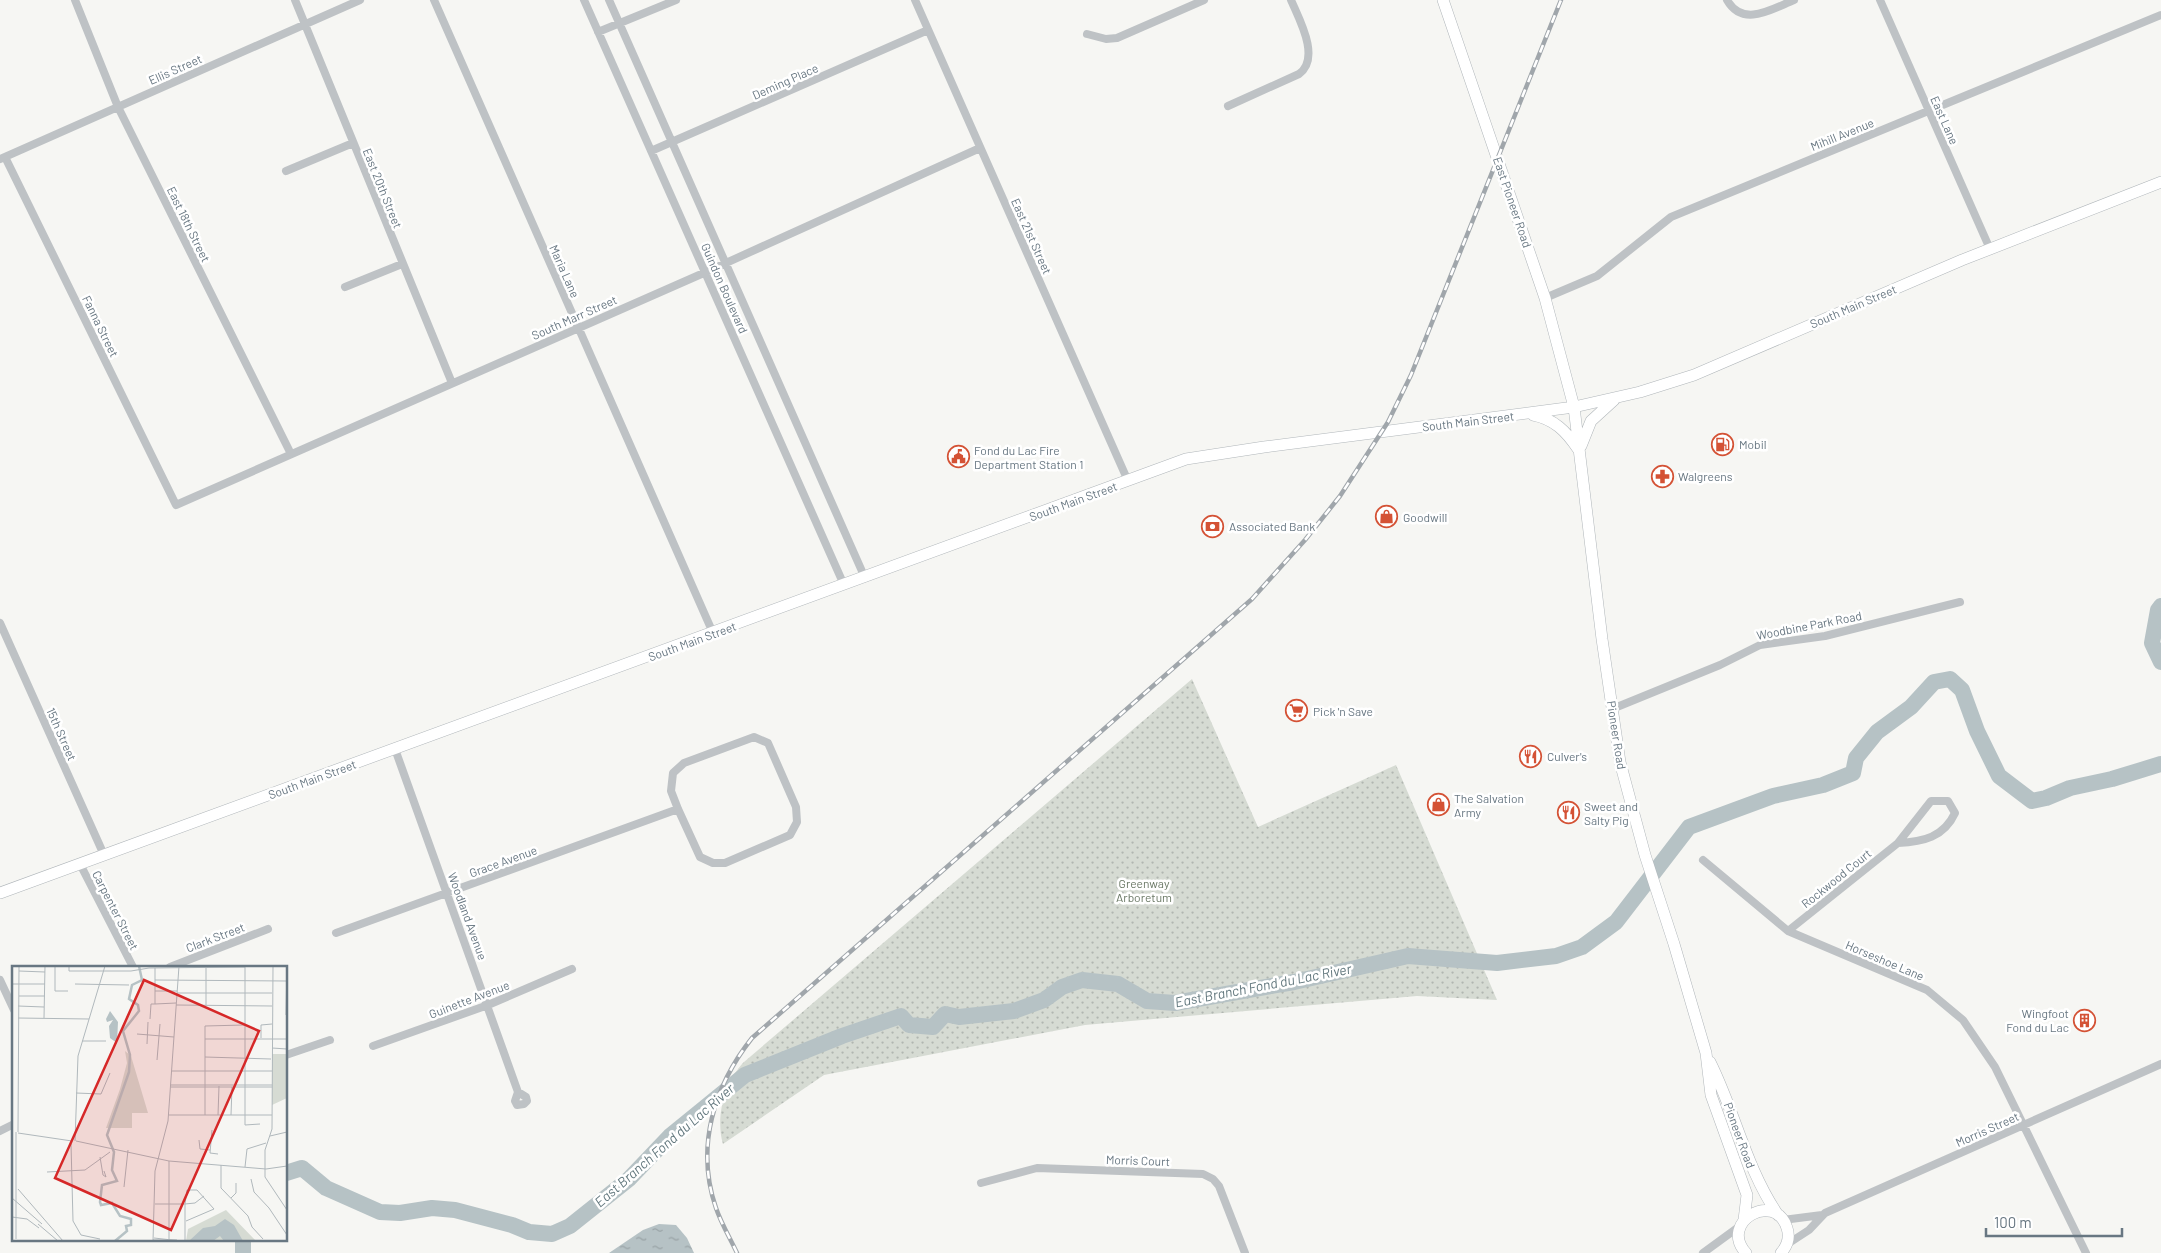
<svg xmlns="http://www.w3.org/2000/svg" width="2161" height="1253" font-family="Barlow,sans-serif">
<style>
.park{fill:url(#park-dots)}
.water{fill:url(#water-ripples)}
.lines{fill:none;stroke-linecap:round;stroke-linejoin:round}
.river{stroke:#b6c2c5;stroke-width:16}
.secondary-casing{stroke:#b0b6ba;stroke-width:12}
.street{stroke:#bec2c5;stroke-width:8}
.secondary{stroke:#fff;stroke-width:11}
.rail-casing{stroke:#a0a6ab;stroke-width:4.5}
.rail{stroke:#fff;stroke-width:2.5;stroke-dasharray:8;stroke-linecap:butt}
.labels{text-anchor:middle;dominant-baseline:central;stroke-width:5;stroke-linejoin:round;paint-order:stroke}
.street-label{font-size:12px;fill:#687782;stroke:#fff}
.poi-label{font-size:12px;fill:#687782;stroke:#fff;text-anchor:start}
.park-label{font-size:12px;fill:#6b7966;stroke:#fff}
.water-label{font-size:14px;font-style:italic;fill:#63787e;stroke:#fff}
.inset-river{fill:none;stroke:#b6c2c5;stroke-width:2.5}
.inset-road{fill:none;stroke:#b0b8bc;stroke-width:1}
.view{fill:#d62828;fill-opacity:0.15;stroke:#d62828;stroke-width:2.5}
.inset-edge{fill:none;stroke:#687782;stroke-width:2.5}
</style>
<defs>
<pattern id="park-dots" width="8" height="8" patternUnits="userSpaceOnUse" patternTransform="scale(1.25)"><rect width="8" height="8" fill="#d6dbd3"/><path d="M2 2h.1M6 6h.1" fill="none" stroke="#b1b6b1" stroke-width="1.8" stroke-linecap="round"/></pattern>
<pattern id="water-ripples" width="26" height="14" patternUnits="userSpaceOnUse" patternTransform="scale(1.25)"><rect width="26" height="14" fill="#b6c2c5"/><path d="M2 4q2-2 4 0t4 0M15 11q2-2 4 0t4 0" fill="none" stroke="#98a2a5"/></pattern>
</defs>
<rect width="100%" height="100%" fill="#f6f6f3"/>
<path class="park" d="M1192,679L1258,827L1396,765L1497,1000L1417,996L1085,1025L824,1075L723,1144C715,1117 725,1081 744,1062Z"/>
<path class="water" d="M659,1224L676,1225L687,1238L694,1253H609L643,1230Z"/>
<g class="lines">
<path class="river" d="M2161,606L2158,610L2152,643L2161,662
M286,1173L302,1168L326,1188L380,1212L400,1213L432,1208L455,1210L512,1225L529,1232L552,1234L570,1226L629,1179L670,1136L745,1075L842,1036L901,1016L909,1025L933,1027L945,1014L959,1017L1014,1011L1044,1000L1062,987L1082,980L1118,984L1147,1001L1175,1003L1294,982L1408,956L1497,963L1556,956L1582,947L1616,922L1689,827L1773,796L1823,785L1853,773L1856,758L1877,732L1911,707L1934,682L1950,679L1962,690L1977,731L1999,776L2032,801L2046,798L2070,788L2112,779L2161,764
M243,1239V1253"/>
<defs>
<path id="secondary" d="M1443,0L1545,298L1574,407L1602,639L1620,762L1645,855L1674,944L1706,1053L1711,1095L1747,1195L1744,1220
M1533,415C1554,419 1566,431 1578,449
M1581,446L1591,421L1614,400
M0,893L1186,459L1264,447L1574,407L1640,392L1694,375L1962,260L2161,182
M1710,1062C1735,1112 1746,1168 1778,1215
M1746,1253C1718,1222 1775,1190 1787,1228C1790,1237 1787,1246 1781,1253"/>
</defs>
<use href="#secondary" class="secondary-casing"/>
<path class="street" d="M75,0L118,107L291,454
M295,0L452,383
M434,0L713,633
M584,0L844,585
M609,0L865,578
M915,0L1128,481
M1727,0C1743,28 1772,9 1794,0
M1880,0L1990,249
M598,32L676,0
M1087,34L1106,39L1117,38L1204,0
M1228,106L1299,74C1321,58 1299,19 1291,0
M651,151L928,30
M5,157L176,505L706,272L980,148
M0,159L360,0
M286,171L353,143
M345,287L402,264
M1545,298L1597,276L1671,217L2161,15
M0,623L104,855
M1612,709L1720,665L1760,645L1825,636L1960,602
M754,737L768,743L796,807L797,822L790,835L725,863H713L700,857L678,809L671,791L673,773L684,763Z
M395,749L518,1092L515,1101L517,1105L524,1104L527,1101L526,1097L518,1092
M1703,860L1788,931L1927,990L1963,1020L1995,1067L2086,1253
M80,864L133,967
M1788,931L1898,843C1923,842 1944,837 1955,813L1948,801H1931L1898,843
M336,933L678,809
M170,967L268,929
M0,980L14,1010
M373,1046L488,1005L572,969
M286,1055L330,1040
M0,1131L14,1124
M981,1183L1037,1168L1203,1174L1213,1179L1219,1186L1245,1253
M1783,1220L1822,1215
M1786,1245L1809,1230L1825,1213L2161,1064
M1703,1253L1740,1226"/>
<use href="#secondary" class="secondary"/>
<defs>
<path id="rail" d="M737,1253C730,1238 721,1223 716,1208C695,1147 714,1086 752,1038L1252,599L1305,540L1340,496L1388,422L1411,375L1561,0"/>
</defs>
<use href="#rail" class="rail-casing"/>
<use href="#rail" class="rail"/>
</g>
<defs>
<symbol id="fuel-ring" viewBox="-11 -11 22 22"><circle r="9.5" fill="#fff" stroke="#d45235" stroke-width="1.5"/><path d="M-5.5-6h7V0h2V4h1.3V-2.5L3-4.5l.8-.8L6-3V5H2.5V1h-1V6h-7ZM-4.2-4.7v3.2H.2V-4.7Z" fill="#d45235"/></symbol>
<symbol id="civic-ring" viewBox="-11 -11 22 22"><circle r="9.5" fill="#fff" stroke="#d45235" stroke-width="1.5"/><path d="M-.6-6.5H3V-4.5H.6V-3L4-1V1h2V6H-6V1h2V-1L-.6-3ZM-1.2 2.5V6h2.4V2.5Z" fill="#d45235"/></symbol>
<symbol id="pharmacy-ring" viewBox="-11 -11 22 22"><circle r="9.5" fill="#fff" stroke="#d45235" stroke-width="1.5"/><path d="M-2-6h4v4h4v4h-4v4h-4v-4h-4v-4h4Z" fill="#d45235"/></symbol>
<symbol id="shop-ring" viewBox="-11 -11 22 22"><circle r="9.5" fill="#fff" stroke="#d45235" stroke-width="1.5"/><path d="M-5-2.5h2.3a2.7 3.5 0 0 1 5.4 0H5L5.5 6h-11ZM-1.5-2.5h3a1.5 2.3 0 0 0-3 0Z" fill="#d45235"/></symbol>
<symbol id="bank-ring" viewBox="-11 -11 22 22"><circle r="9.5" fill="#fff" stroke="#d45235" stroke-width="1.5"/><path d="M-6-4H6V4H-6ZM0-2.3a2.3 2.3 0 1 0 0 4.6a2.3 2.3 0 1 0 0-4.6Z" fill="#d45235"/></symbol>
<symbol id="supermarket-ring" viewBox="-11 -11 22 22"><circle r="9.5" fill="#fff" stroke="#d45235" stroke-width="1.5"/><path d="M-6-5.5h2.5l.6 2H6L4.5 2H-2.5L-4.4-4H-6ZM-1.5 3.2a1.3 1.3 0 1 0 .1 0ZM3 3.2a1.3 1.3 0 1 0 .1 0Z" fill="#d45235"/></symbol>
<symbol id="restaurant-ring" viewBox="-11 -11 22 22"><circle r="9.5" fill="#fff" stroke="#d45235" stroke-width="1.5"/><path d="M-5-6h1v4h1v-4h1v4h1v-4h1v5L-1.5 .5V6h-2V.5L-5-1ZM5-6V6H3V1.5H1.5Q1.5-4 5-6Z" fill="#d45235"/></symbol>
<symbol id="building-ring" viewBox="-11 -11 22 22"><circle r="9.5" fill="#fff" stroke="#d45235" stroke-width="1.5"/><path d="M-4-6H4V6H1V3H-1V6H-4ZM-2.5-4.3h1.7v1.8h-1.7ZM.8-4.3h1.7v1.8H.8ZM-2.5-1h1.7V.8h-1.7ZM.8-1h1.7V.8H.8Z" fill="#d45235"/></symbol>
</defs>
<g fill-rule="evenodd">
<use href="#fuel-ring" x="1710" y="432" width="25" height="25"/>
<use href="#civic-ring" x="946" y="444" width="25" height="25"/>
<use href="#pharmacy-ring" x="1650" y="464" width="25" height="25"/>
<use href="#shop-ring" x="1374" y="504" width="25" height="25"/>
<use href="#bank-ring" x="1200" y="514" width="25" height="25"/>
<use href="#supermarket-ring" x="1284" y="698" width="25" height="25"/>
<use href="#restaurant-ring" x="1518" y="744" width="25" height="25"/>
<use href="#shop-ring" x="1426" y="792" width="25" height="25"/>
<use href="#restaurant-ring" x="1556" y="800" width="25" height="25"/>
<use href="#building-ring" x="2072" y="1008" width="25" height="25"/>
</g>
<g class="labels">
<g class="street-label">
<text transform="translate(175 69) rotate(-24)">Ellis Street</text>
<text transform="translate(785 81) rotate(-24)">Deming Place</text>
<text transform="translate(1945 120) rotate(66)">East Lane</text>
<text transform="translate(1842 134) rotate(-22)">Mihill Avenue</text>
<text transform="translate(383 188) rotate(68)">East 20th Street</text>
<text transform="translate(1513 202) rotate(71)">East Pioneer Road</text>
<text transform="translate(189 224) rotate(64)">East 18th Street</text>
<text transform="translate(1032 236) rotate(66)">East 21st Street</text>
<text transform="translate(565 271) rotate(66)">Maria Lane</text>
<text transform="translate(725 288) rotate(66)">Guindon Boulevard</text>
<text transform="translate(1853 306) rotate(-23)">South Main Street</text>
<text transform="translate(574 317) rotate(-24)">South Marr Street</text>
<text transform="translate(101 326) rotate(64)">Fanna Street</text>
<text transform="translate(1468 421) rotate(-7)">South Main Street</text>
<text transform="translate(1073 501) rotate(-20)">South Main Street</text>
<text transform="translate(1809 625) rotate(-11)">Woodbine Park Road</text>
<text transform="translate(692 641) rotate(-20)">South Main Street</text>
<text transform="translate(62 734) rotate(66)">15th Street</text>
<text transform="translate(1617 735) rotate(81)">Pioneer Road</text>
<text transform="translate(312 779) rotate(-20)">South Main Street</text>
<text transform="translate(503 861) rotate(-20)">Grace Avenue</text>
<text transform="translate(1836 878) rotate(-39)">Rockwood Court</text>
<text transform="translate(116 910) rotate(63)">Carpenter Street</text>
<text transform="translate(468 916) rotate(70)">Woodland Avenue</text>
<text transform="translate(215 937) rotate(-21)">Clark Street</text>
<text transform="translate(1885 960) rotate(23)">Horseshoe Lane</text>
<text transform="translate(469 999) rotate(-21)">Guinette Avenue</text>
<text transform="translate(1987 1129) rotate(-24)">Morris Street</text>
<text transform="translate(1740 1135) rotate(70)">Pioneer Road</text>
<text transform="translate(1138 1160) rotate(2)">Morris Court</text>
</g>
<g class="poi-label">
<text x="1739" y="444">Mobil</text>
<text x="974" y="450">Fond du Lac Fire<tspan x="974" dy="14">Department Station 1</tspan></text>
<text x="1678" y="476">Walgreens</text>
<text x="1403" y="517">Goodwill</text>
<text x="1229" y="526">Associated Bank</text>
<text x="1313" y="711">Pick 'n Save</text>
<text x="1547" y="756">Culver's</text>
<text x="1454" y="798">The Salvation<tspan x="1454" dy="14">Army</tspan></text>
<text x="1584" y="806">Sweet and<tspan x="1584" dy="14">Salty Pig</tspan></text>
<text x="2069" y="1013" text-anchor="end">Wingfoot<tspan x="2069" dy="14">Fond du Lac</tspan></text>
</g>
<g class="park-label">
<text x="1144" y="883">Greenway<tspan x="1144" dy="14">Arboretum</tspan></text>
</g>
<g class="water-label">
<text transform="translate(1263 985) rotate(-11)">East Branch Fond du Lac River</text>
<text transform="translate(664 1145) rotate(-41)">East Branch Fond du Lac River</text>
</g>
</g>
<g transform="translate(12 966)">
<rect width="275" height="275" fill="#f6f6f3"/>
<path d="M113,85L119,90L136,147H120V162H94L108,123L115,97ZM260,88H275V132L260,139ZM214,244L244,275H174L176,263Z" fill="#d6dbd3"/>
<path d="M98,45L106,56L105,77L98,72L97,60L101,54L95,56L94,53ZM213,253L222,259L231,275H212L208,270L201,275H177L191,262L203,260Z" fill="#b6c2c5"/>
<path class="inset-river" d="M103,275L115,265L114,260L119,259V253L108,250L100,237L89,239L88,236L90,219L105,215L100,204L102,186L95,169L117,106L118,89L111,65L127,45L126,39L117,33L120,19L130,14L127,0"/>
<path class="inset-road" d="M43,0V25H56M57,0V5H119L137,2L233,1M233,0V159L248,158M261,0L260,163L253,184V211L275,244M7,5L33,6M143,14L275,15M0,18H33M63,18L117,19M143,25H165M165,27H260M7,30H33M143,38V2M143,38L164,37M164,39L260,40M194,39V2M6,40L32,41M274,49L275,0M6,52L77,53M32,52L33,0M138,53L139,38H143M125,68L162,71M249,72V59L260,58M193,73H275M70,75H94M135,78L136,56M260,82L275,83M193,91L259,93M145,94L148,58M160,105H260M159,119H260M159,121H260M64,127L89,128L98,107M157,149H260M193,149V60L232,59M206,149L207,120M219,149L220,121M200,164L198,187L206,188M4,166V273M6,166L7,0M6,167L60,175M258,170L275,166M187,174L188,183L198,184M63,175L66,90L93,0M64,175L157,195L254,203L275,200M59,178L61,255L69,269L88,273M88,191L91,209L94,211L92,205M157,195V274M209,199V222L236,250L240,261L251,273M233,201L235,183L254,177M35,206L73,204L98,186M239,213L242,226L257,242L275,269M112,221L116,184M6,223L51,275M0,232L30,258M219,232L224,227V217M143,238H173L175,224H185L202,243L174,255M0,251L15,253L27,262M26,258L46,275M142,272L169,275M141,274H165M6,275H34M141,275L143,205L156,155L167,0M173,275V238L183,237L192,230"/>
<path class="view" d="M132,14L247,65L159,264L43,212Z"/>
<rect width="275" height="275" class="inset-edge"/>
</g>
<path d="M1986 1228v8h136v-8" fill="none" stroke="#687782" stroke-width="2.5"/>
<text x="1994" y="1228" font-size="15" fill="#687782" stroke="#ffffff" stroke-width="4" paint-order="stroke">100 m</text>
</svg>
